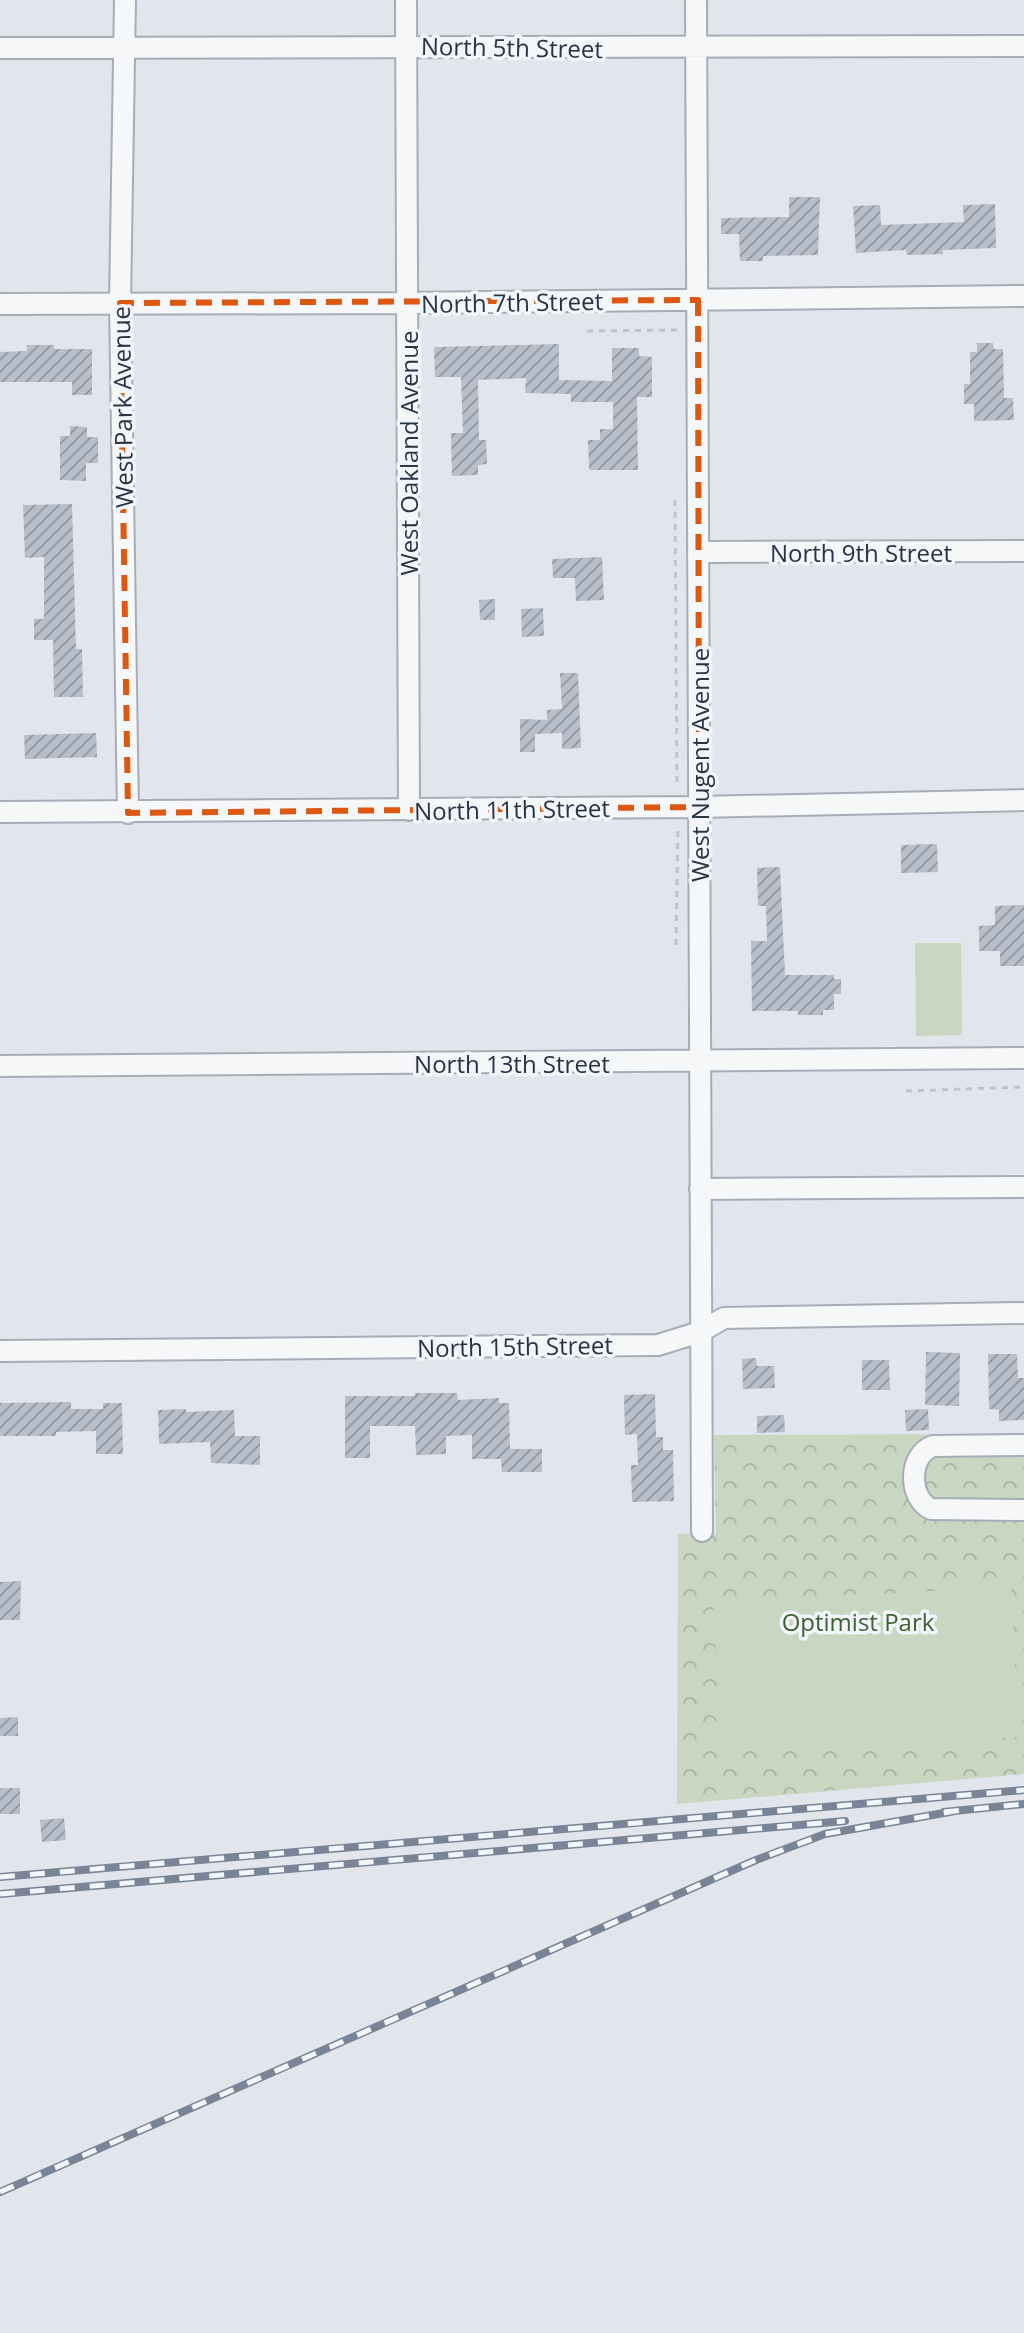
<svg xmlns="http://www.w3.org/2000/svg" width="1024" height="2333" font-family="'Open Sans',sans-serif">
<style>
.forest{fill:url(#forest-crowns)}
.pitch{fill:#c8d6c2}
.building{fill:url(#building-hatch)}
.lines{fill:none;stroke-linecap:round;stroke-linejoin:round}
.minor-casing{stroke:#a6adb7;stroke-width:24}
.path{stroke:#c0c4ca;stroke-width:3;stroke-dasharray:6 6;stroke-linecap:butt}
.minor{stroke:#f5f7f9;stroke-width:20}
.rail-casing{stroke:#798597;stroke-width:8}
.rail{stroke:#f2f5f9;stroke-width:5;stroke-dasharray:15;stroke-linecap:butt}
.marked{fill:none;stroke:#de570f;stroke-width:6;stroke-dasharray:16 10;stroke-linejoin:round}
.labels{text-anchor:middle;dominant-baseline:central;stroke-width:7;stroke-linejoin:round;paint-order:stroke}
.street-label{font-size:24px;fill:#283346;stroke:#f2f5f9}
.park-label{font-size:24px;fill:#3d6333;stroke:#f2f5f9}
</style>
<defs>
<pattern id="forest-crowns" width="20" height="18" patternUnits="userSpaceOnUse" patternTransform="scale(2)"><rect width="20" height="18" fill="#c8d6c2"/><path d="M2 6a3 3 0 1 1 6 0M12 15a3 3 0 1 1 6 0" fill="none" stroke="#acb8a8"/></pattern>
<pattern id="building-hatch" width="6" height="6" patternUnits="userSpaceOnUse" patternTransform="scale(2)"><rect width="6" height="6" fill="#b8bfca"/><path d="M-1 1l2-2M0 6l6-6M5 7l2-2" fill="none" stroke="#969ca6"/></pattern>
</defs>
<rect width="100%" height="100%" fill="#e2e6ec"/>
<path class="forest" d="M1024,1434V1774L677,1804L678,1534H716L714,1435Z"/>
<path class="pitch" d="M915,943H961L962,1035L916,1036Z
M1011,1587L1019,1737L721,1752L713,1602Z"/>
<path class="building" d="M789,197H820L818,255L763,256V261H740L739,234H721V218L789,217Z
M995,204L996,248L943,250V254L907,255L906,250L856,253L853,206L880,205L881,225L964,222L963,205Z
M977,343H993L994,349H1003L1004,398H1013L1014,420L974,421V404H964V384H970V352H977Z
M559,344V380L612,381V348H639V356L652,357V397H637L638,470H589L588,440H600V429H613V402H571V394L525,393L526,378L478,380L479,440H486L487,464L478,465V475L452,476L451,433H463L461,377H435L434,347Z
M27,345H54V349H92V395H72V382H0V352L27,351Z
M70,426L87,427V437H98V463H86V481L60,480V436H70Z
M72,504L76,649H82L83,697H54L53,640H34V619H44V557L25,558L23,505Z
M602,557L604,600L576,601L575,578H553L552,559Z
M495,599V620H480L479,600Z
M543,608L544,636L522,637L521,609Z
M560,673H578L581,748L562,749V733L535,734V752H520V719L547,720V710L562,709Z
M96,733L97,757L25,759L24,735Z
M937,844L938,872L901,873V845Z
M780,867L785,975H834V979H841V994H834V1010H823V1015H798V1011H752L751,941H767L766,906H758L757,868Z
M1024,905V966H1000V951H979V926L995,925V906Z
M926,1352L960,1353L959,1406L925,1405Z
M988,1354H1017L1018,1378H1024V1420L999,1421V1410L989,1409Z
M756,1358L757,1366H774L775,1388L743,1389L742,1359Z
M862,1360H889L890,1390H862Z
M415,1393H457L458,1400L499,1398V1403H509L510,1449H542V1472H502L501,1459H472V1435L446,1436V1454L416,1455L415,1426H370V1458H345V1396H415Z
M655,1394L656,1437H663V1450H673L674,1501L632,1502L631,1465H638L637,1434L625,1435L624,1395Z
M71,1402V1409H103V1403H122L123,1454H96V1431L56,1432V1436H0V1403Z
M186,1409V1412L234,1410L235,1436H260V1465L211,1463L210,1442L159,1444L158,1410Z
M928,1409L929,1430L906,1431L905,1410Z
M784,1415L785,1432L757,1433V1416Z
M21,1581L20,1620H0V1582Z
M18,1717V1736H0V1718Z
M0,1788H20V1814H0Z
M64,1818L66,1840L42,1842L40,1820Z"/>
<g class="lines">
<defs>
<path id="minor" d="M125,0L120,303L128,813
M406,0L409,810
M696,0L702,1531
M0,48C341,45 683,49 1024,46
M0,304L408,303L1024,296
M698,552L1024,551
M0,812L699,807L1024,800
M0,1066L1024,1058
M700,1189L1024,1187
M0,1351L658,1345L700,1332L724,1318L1024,1313
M1024,1445L933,1446C908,1455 908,1498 931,1509L1024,1510"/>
</defs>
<use href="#minor" class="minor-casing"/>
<path class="path" d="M587,331L681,330
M675,500L677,788
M676,945L678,825
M906,1091L1024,1087"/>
<use href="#minor" class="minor"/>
<defs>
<path id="rail" d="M944,1812L1024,1804
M0,1877L1024,1790
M0,1894L845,1821
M0,2192L756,1860L825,1834L955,1811"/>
</defs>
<use href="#rail" class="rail-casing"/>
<use href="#rail" class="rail"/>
</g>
<path class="marked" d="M698,300L699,807L128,813L120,303Z"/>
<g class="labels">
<g class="street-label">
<text transform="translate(512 47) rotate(1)">North 5th Street</text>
<text transform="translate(512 302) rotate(-1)">North 7th Street</text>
<text transform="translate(122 407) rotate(-91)">West Park Avenue</text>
<text transform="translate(408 453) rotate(-90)">West Oakland Avenue</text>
<text x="861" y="552">North 9th Street</text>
<text transform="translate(699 765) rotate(-90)">West Nugent Avenue</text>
<text transform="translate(512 809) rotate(-1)">North 11th Street</text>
<text x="512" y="1063">North 13th Street</text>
<text transform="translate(515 1346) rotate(-1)">North 15th Street</text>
</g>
<g class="park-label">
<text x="858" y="1621">Optimist Park</text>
</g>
</g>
</svg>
